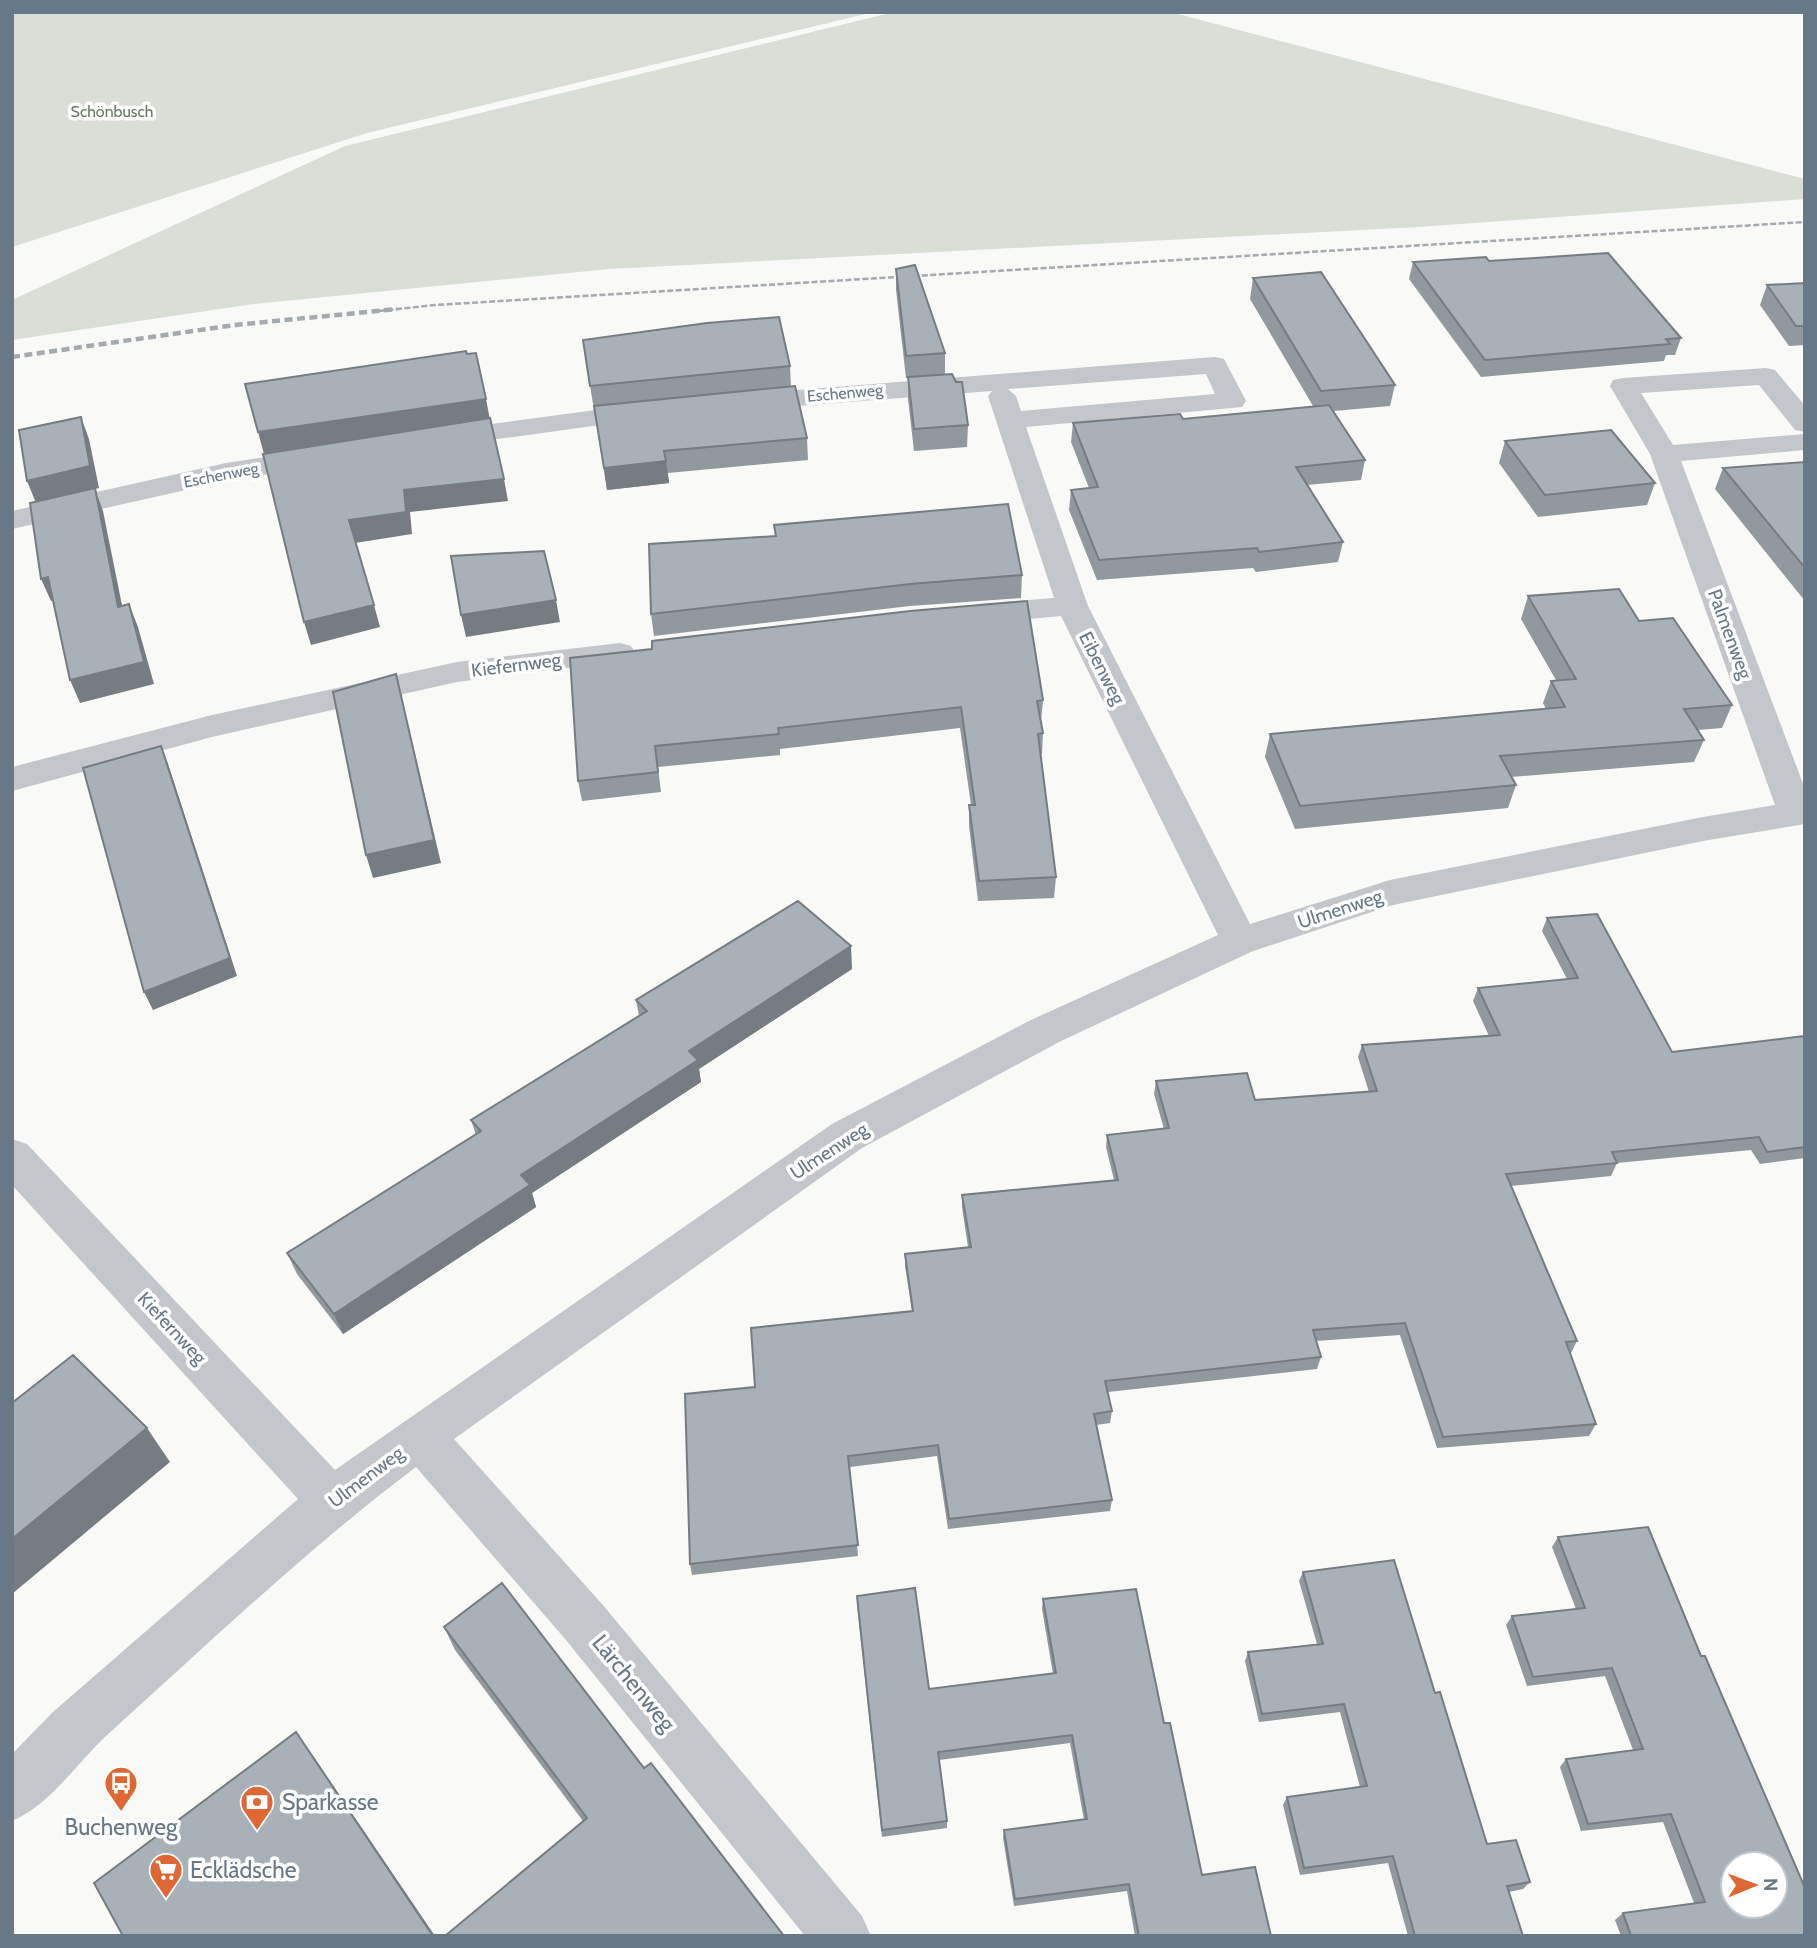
<svg xmlns="http://www.w3.org/2000/svg" width="1817" height="1948" font-family="Cabin,sans-serif">
<style>
.green{fill:#d9ded6}
.lines{fill:none;stroke-linecap:round;stroke-linejoin:round}
.minor{fill:#c3c6ca;fill-rule:evenodd}
.rail-far1{stroke:#a4aab0;stroke-width:2.5;stroke-dasharray:6 2.5;stroke-linecap:butt}
.rail{stroke:#a4aab0;stroke-width:4.5;stroke-dasharray:8 4.5;stroke-linecap:butt}
.wall{fill:#91989e}
.shaded-wall{fill:#767c81}
.building{fill:#a9b1b8;stroke:#767c81;stroke-width:2;fill-rule:evenodd}
.labels{text-anchor:middle;dominant-baseline:central;stroke-width:7;stroke-linejoin:round;paint-order:stroke}
.far-park-label{font-size:16px;fill:#667964;stroke:#fff}
.far-street-label{font-size:16px;fill:#697887;stroke:#fff}
.street-label{font-size:19px;fill:#697887;stroke:#fff}
.near-street-label{font-size:23px;fill:#697887;stroke:#fff}
.near-poi-label{font-size:23px;fill:#697887;stroke:#fff;text-anchor:start}
</style>
<rect width="100%" height="100%" fill="#f9f9f7"/>
<path class="green" d="M12,12H874L367,133L12,247Z
M894,12H1170L1805,179V199L1419,227L609,269L253,304L12,340V300L345,146Z"/>
<g class="lines">
<path class="minor" d="M1215,357L1224,359L1246,401L1242,407L1026,427L1088,606L1250,924L1390,880L1703,817L1775,805L1650,454L1610,386L1613,380L1623,378L1766,368L1775,370L1805,406V432L1795,430L1759,385L1641,393L1673,445L1805,434V450L1681,461L1805,789V824L1703,841L1393,905L1253,951L1059,1042L862,1148L454,1439L602,1604L862,1916L871,1936H805L566,1640L416,1467C307,1549 208,1644 106,1736C76,1764 50,1805 12,1821V1754L53,1712L298,1499L12,1185V1139L27,1144L335,1470L832,1124L1031,1020L1218,935L1061,616L976,624L965,621L960,614L965,607L976,604L1054,598L988,396L992,391L746,410L736,408L732,402L736,396L746,394ZM1206,374L1215,394L1021,411L1016,396L1008,389Z
M648,403L658,405L662,411L658,417L440,447L430,445L426,439L430,433L440,431Z
M319,449L329,452L333,458L329,464L226,481L12,529V511L226,463Z
M620,643L631,646L636,653L631,660L457,682L212,737L12,791V767L212,715L457,662Z"/>
<path class="rail-far1" d="M379,311L435,305L1805,222"/>
<path class="rail" d="M12,357L235,325L397,309"/>
</g>
<path class="wall" d="M1489,261L1681,338L1675,355H1666L1664,361L1481,377L1409,279L1413,262Z
M896,269L945,353V374L968,425L967,447L914,451L908,399V378H906L896,290Z
M1253,278L1395,385L1390,406L1334,411L1365,460L1361,480L1307,485L1343,542L1338,562L1256,572L1253,568L1097,580L1069,510L1071,490L1089,488L1071,442L1073,423L1183,419L1313,406L1250,299Z
M1805,283V345L1789,346L1760,305L1767,285Z
M586,361L790,366L791,387L807,438L808,460L668,473L669,483L607,490Z
M1505,441L1655,483L1647,505L1538,517L1499,463Z
M1805,462V601L1715,489L1723,468Z
M774,525L1022,575L1021,598L910,606L654,636L651,614L775,537Z
M1528,596L1639,621L1732,705L1722,728L1697,730L1704,740L1694,762L1511,777L1516,785L1508,808L1295,829L1265,757L1270,734L1546,709L1543,703L1551,681L1556,680L1521,619Z
M570,658L1043,700L1041,721L1043,733L1042,754H1041L1056,877L1054,898L978,901L969,826V805H971L960,728L780,749V755L658,767L661,792L582,801L578,781Z
M1547,918L1672,1052L1805,1036V1158L1760,1164L1751,1150L1617,1163L1611,1176L1511,1186L1577,1341L1571,1353H1570L1596,1424L1589,1436L1437,1448L1400,1335L1316,1341L1321,1357L1317,1369L1108,1392L1112,1411L1110,1423L1096,1425L1112,1500L1110,1511L948,1529L937,1456L850,1467L858,1556L692,1575L690,1564L755,1387L912,1311L905,1266V1254L968,1247L962,1207V1195L1114,1180L1106,1147L1107,1135L1164,1129L1154,1094L1156,1081L1255,1100L1369,1092L1358,1057L1362,1045L1489,1036L1473,1001L1478,988L1567,979L1542,931Z
M852,969L699,1069L701,1082L532,1193L536,1207L343,1334L297,1274L287,1253L476,1135L471,1120L639,1016L636,1000Z
M1558,1537L1805,1936H1621L1615,1920L1623,1913L1694,1903L1663,1822L1581,1831L1560,1767L1566,1759L1633,1750L1605,1676L1527,1686L1506,1625L1512,1616L1576,1609L1552,1547Z
M1303,1572L1435,1693L1487,1844L1530,1882L1523,1889L1509,1892L1523,1936H1408L1388,1863L1300,1875L1283,1805L1287,1797L1360,1787L1340,1712L1259,1722L1245,1661L1248,1652L1317,1644L1299,1581Z
M1043,1599L1164,1723L1202,1875L1271,1936H1135L1127,1891L1014,1906L1003,1838L1004,1830L1084,1820L1070,1743L939,1760L947,1821V1828L882,1837L857,1605L929,1689L1053,1674L1042,1609Z
M444,1627L644,1768L583,1821L455,1650Z"/>
<path class="shaded-wall" d="M486,399L490,420L264,454L258,432Z
M81,417L89,439L99,488L95,489L103,511L127,630L36,503L27,481Z
M666,461L669,483L607,490L604,468Z
M504,479L508,501L410,512L412,534L355,543L349,520L404,490Z
M48,577L58,600L51,601L41,579Z
M556,600L560,622L466,637L461,615Z
M129,604L138,627L154,684L80,703L70,680Z
M374,605L380,627L311,645L304,622Z
M396,674L441,863L373,878L366,855Z
M161,746L168,764L237,976L153,1010L144,992Z
M851,946L852,969L699,1069L701,1082L532,1193L536,1207L343,1334L334,1314L689,1051Z
M147,1428L170,1462L12,1594V1539Z
M296,1732L311,1753L435,1936H433Z"/>
<path class="building" d="M1608,253L1681,338L1666,339L1670,344L1485,360L1413,262L1486,257L1489,261Z
M915,265L945,353L906,356L896,269Z
M1321,272L1395,385L1321,391L1253,278Z
M1805,283V326H1796L1767,285Z
M779,317L790,366L590,386L583,340L707,323Z
M466,351L467,354L476,353L486,399L258,432L245,384Z
M952,374L956,382H962L968,425L914,429L908,377Z
M795,386L807,438L664,451L666,461L604,468L594,406Z
M1329,405L1365,460L1296,467L1343,542L1259,552L1257,548L1099,560L1071,490L1098,487L1073,423L1180,414L1183,419Z
M81,417L90,466L27,481L19,430Z
M490,418L504,479L404,490L406,512L349,520L374,605L304,622L263,454Z
M1611,430L1655,483L1545,495L1505,441Z
M1805,462V568L1723,468Z
M95,488L118,607L129,604L144,662L70,680L48,577L41,579L30,503Z
M1008,504L1022,575L910,584L651,614L649,544L776,536L774,525Z
M544,551L556,600L461,615L451,556Z
M1619,589L1639,621L1673,618L1732,705L1684,709L1704,740L1500,756L1516,785L1300,806L1270,734L1565,707L1551,681L1576,679L1528,596Z
M1027,601L1043,700L1037,701L1043,733L1038,734L1056,877L979,881L969,805H975L961,707L778,728L779,734L655,746L658,772L578,781L570,658L652,649V641L910,611Z
M396,674L434,840L366,855L333,692Z
M161,746L230,958L144,992L83,768Z
M798,901L851,946L689,1051L698,1060L521,1175L530,1185L334,1314L287,1253L481,1131L471,1120L647,1011L636,1000Z
M1597,914L1672,1052L1805,1036V1147L1767,1152L1759,1137L1612,1152L1617,1163L1506,1174L1577,1341L1566,1342L1596,1424L1443,1437L1405,1323L1313,1330L1321,1357L1105,1381L1112,1411L1094,1414L1112,1500L949,1519L938,1445L848,1456L858,1545L690,1564L685,1394L755,1387L751,1328L913,1311L905,1254L971,1247L962,1195L1118,1180L1107,1135L1169,1128L1156,1081L1247,1073L1255,1100L1377,1091L1362,1045L1500,1035L1478,988L1578,978L1547,918Z
M73,1355L147,1428L12,1539V1403Z
M1648,1527L1701,1656H1705L1805,1888V1936H1631L1623,1913L1705,1902L1671,1814L1588,1824L1566,1759L1643,1749L1612,1668L1533,1677L1512,1616L1585,1608L1558,1537ZM1733,1864H1775V1906H1733Z
M1394,1560L1435,1693L1440,1692L1487,1844L1516,1840L1530,1882L1507,1886L1523,1936H1415L1393,1856L1304,1868L1287,1797L1367,1786L1344,1704L1262,1714L1248,1652L1323,1644L1303,1572Z
M502,1583L644,1768L651,1763L784,1936H445L587,1818L444,1627Z
M915,1588L929,1689L1056,1673L1043,1599L1136,1589L1164,1723H1170L1202,1875L1255,1867L1271,1936H1139L1129,1884L1015,1899L1004,1830L1087,1819L1072,1735L938,1752L947,1821L882,1830L857,1596Z
M296,1732L433,1936H123L94,1883Z"/>
<defs>
<symbol id="bus-pin" viewBox="-11 -11 22 30"><path d="M0 17L-7.5 6A9.5 9.5 0 1 1 7.5 6Z" fill="#de6733" stroke="#fff"/><path d="M-5-6H5V4H4V6H2V4H-2V6H-4V4H-5ZM-3.5-4V0h7V-4ZM-3.5 1.2v1.5H-2V1.2ZM2 1.2v1.5H3.5V1.2Z" fill="#fff"/></symbol>
<symbol id="bank-pin" viewBox="-11 -11 22 30"><path d="M0 17L-7.5 6A9.5 9.5 0 1 1 7.5 6Z" fill="#de6733" stroke="#fff"/><path d="M-6-4H6V4H-6ZM0-2.3a2.3 2.3 0 1 0 0 4.6a2.3 2.3 0 1 0 0-4.6Z" fill="#fff"/></symbol>
<symbol id="supermarket-pin" viewBox="-11 -11 22 30"><path d="M0 17L-7.5 6A9.5 9.5 0 1 1 7.5 6Z" fill="#de6733" stroke="#fff"/><path d="M-6-5.5h2.5l.6 2H6L4.5 2H-2.5L-4.4-4H-6ZM-1.5 3.2a1.3 1.3 0 1 0 .1 0ZM3 3.2a1.3 1.3 0 1 0 .1 0Z" fill="#fff"/></symbol>
</defs>
<g fill-rule="evenodd">
<use href="#bus-pin" x="102" y="1764" width="38" height="52"/>
<use href="#bank-pin" x="238" y="1783" width="38" height="52"/>
<use href="#supermarket-pin" x="147" y="1851" width="38" height="52"/>
</g>
<g class="labels">
<g class="far-park-label">
<text x="112" y="111">Schönbusch</text>
</g>
<g class="far-street-label">
<text transform="translate(845 393) rotate(-5)">Eschenweg</text>
<text transform="translate(221 475) rotate(-11)">Eschenweg</text>
</g>
<g class="street-label">
<text transform="translate(1730 634) rotate(70)">Palmenweg</text>
<text transform="translate(516 665) rotate(-7)">Kiefernweg</text>
<text transform="translate(1102 668) rotate(63)">Eibenweg</text>
<text transform="translate(1340 909) rotate(-18)">Ulmenweg</text>
<text transform="translate(829 1151) rotate(-33)">Ulmenweg</text>
<text transform="translate(172 1328) rotate(47)">Kiefernweg</text>
<text transform="translate(366 1477) rotate(-37)">Ulmenweg</text>
</g>
<g class="near-street-label">
<text transform="translate(634 1683) rotate(51)">Lärchenweg</text>
</g>
<g class="near-poi-label">
<text x="282" y="1802">Sparkasse</text>
<text x="121" y="1827" text-anchor="middle">Buchenweg</text>
<text x="190" y="1870">Ecklädsche</text>
</g>
</g>
<rect width="1817" height="1948" fill="none" stroke="#697887" stroke-width="28"/>
<g transform="translate(1754 1885) rotate(89)"><circle r="33" fill="#ffffff" stroke="#c3c9cf" stroke-width="2"/>
<path d="M0-5L12 26L0 18L-12 26Z" fill="#de6733"/>
<text y="-10" font-size="19" font-weight="bold" text-anchor="middle" fill="#697887">N</text>
</g>
</svg>
